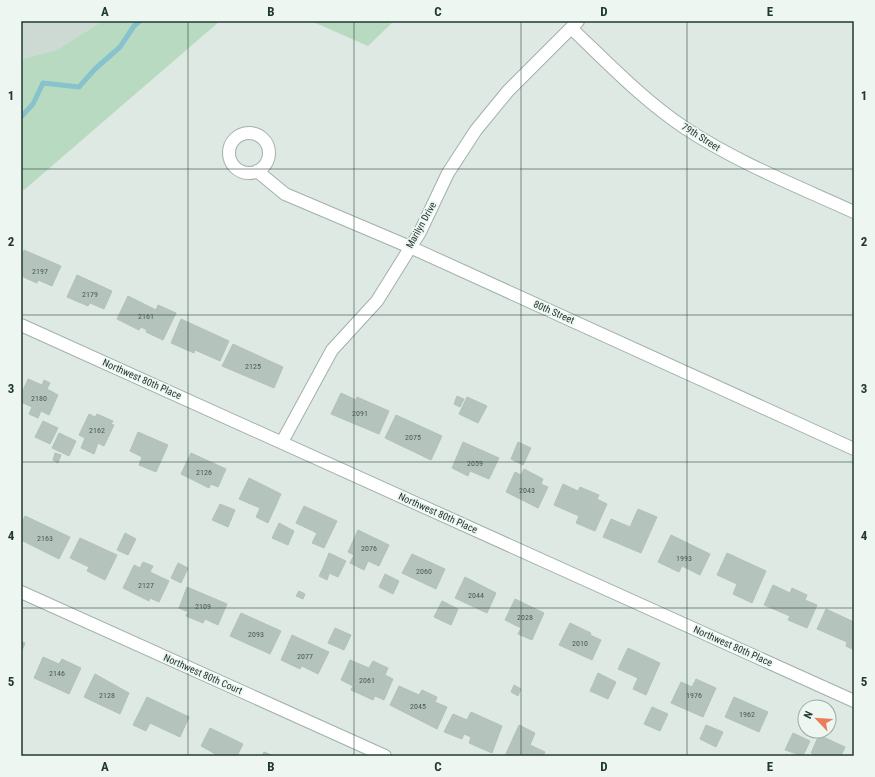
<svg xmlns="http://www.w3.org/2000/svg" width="875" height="777" font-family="'Roboto Condensed',sans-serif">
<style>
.built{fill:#cdd9d3}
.green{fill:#b8dac1}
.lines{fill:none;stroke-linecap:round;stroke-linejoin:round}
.stream{stroke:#88c2cc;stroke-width:5}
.building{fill:#b4c4bd;stroke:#b1c2bb}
.minor-casing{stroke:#a2b0ab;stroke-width:14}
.minor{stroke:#fff;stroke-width:12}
.grid{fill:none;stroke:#213832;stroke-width:1;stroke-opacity:0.55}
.labels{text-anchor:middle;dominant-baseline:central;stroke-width:3.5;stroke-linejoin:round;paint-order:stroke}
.number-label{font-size:8px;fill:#465b55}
.street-label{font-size:10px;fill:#213832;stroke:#eef6f2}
.neatline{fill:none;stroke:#213832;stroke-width:1.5}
.grid-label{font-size:13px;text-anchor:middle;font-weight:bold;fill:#213832}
</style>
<rect width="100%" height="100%" fill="#dee9e4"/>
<path class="built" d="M21,21H103L57,50L21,59Z"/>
<path class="green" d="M103,21H220L24,190L21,189V59L57,50Z
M311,21H394L368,46Z"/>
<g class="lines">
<path class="stream" d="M21,117L33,104L43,83L79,87L95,69L120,47L134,26L140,21"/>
</g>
<path class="building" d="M24,250L61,266L52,286L38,280L37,283L21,276V256Z
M77,275L112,291L104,309L90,303L88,306L67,297Z
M128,296L156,310L158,305L176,313L163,340L146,332L147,330L141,327L139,330L117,319Z
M181,319L229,341L220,361L195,350L194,353L171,343Z
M233,344L283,367L274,388L222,366Z
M28,379L42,385L44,380L50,383L47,389L58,395L49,415L41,411L38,418L29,414L32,407L21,402V395Z
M341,393L356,400L357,397L389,411L379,434L331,414Z
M457,396L464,399L460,407L454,404Z
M467,397L487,406L478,423L459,414Z
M89,414L95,417L97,414L113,421L111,424L114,425L104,446L98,443L94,454L81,448L85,438L79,435Z
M396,415L442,436L431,460L385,438Z
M43,421L58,428L50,444L35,437Z
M138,432L168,445L156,472L139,465L142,457L130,451Z
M59,433L76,441L69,456L52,448Z
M463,442L499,458L489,479L470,471L468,476L452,468Z
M518,442L531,448L523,465L511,459Z
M55,453L61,455L58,463L53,460Z
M191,453L226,469L218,487L211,484L209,488L181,474Z
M524,469L543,479L541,484L548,487L538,508L506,492L515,472L521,475Z
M249,478L281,494L268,523L256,517L260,508L239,499Z
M563,484L578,491L580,487L599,495L597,499L607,504L595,531L576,523L579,516L554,505Z
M220,504L235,510L228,527L212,520Z
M304,506L337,521L324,548L312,543L317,533L296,523Z
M638,509L657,517L641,553L603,537L611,519L630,527Z
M25,516L70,537L59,559L21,540V524Z
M279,523L294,531L288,545L272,538Z
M358,530L389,545L379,566L368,561L364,570L350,563L354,555L348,552Z
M125,533L136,539L128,555L117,550Z
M671,535L710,554L700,575L682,566L679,572L658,562Z
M80,538L117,555L105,580L87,571L89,567L70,558Z
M329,553L346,561L338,577L322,570Z
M727,553L766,571L752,603L733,594L737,584L717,575Z
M412,554L445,569L436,589L402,573Z
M143,562L153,566L150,572L169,581L159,602L150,598L149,601L123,588L134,565L140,568Z
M178,563L188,568L181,583L171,578Z
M322,570L329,574L327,580L319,576Z
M385,574L399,581L393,594L379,587Z
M465,577L496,593L487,613L455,598Z
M773,585L790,593L792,588L807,595L805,600L817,605L807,628L788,620L790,616L764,605Z
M187,587L227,604L218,625L205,619L203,623L186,616L188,612L179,608Z
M299,591L305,594L303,599L296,596Z
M515,599L544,613L532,640L518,634L521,628L505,620Z
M442,601L458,609L451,625L434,617Z
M826,609L854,622V650L846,646L847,642L817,629Z
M241,613L281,631L270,654L230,636Z
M570,623L591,633L590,635L601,640L592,660L559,645Z
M335,628L351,635L344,650L328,643Z
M292,635L329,652L318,674L302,666L300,669L281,660Z
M21,641L25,643L21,653Z
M628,648L660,663L646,695L633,689L638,678L618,669Z
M43,657L59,664L62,659L81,668L69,694L34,678Z
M350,660L369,668L373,661L388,668L385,675L393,679L384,700L375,696L373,700L351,690L353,686L341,680Z
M598,673L616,682L608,699L590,691Z
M95,674L129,693L120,714L84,697Z
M696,679L716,688L703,717L671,703L681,682L692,687Z
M514,685L521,689L518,696L511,692Z
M399,686L419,695L422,690L437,697L435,702L447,707L437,729L390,705Z
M147,697L189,717L180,737L150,723L146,731L133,725Z
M734,697L768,712L759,732L725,717Z
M652,707L668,714L660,731L644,724Z
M471,712L502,726L492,753L469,743L471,737L464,734L462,739L444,732L453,714L467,720Z
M519,725L535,733L530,745L545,752L543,756H505Z
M706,725L723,732L716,747L700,739Z
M210,728L243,744L237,756H219L201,746Z
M793,733L810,741L803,756L785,750Z
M819,735L845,747L841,756H813L814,754L811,753Z
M264,752L274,756H262Z"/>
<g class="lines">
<defs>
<path id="minor" d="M571,28C608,63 643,100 685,128C738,163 797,186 854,212
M229 153a20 20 0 1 1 40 0a20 20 0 1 1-40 0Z
M257,171L285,194L410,247L854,449
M21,325L854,701
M282,442L332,350L377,301L420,232L448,173L476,130L508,91L578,21
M21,592L385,756"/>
</defs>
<use href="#minor" class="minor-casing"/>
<use href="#minor" class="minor"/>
</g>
<path class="grid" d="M188,21V756M354,21V756M521,21V756M687,21V756M21,169H854M21,315H854M21,462H854M21,608H854"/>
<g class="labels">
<g class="number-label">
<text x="40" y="271">2197</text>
<text x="90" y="294">2179</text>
<text x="146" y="316">2161</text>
<text x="253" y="366">2125</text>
<text x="39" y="398">2180</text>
<text x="360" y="413">2091</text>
<text x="97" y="430">2162</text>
<text x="413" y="437">2075</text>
<text x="475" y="463">2059</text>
<text x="204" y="472">2126</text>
<text x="527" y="490">2043</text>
<text x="45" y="538">2163</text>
<text x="369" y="548">2076</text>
<text x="684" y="558">1993</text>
<text x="424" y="571">2060</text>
<text x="146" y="585">2127</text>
<text x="476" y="595">2044</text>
<text x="203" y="606">2109</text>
<text x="525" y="617">2028</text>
<text x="256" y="634">2093</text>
<text x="580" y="643">2010</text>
<text x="305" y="656">2077</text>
<text x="57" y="673">2146</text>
<text x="367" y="680">2061</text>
<text x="107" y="695">2128</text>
<text x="694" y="695">1976</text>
<text x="418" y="706">2045</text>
<text x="747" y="714">1962</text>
</g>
<g class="street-label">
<text transform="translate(701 137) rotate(32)">79th Street</text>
<text transform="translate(421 225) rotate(-61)">Marilyn Drive</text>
<text transform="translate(554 312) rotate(24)">80th Street</text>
<text transform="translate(142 379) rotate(24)">Northwest 80th Place</text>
<text transform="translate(438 513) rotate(24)">Northwest 80th Place</text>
<text transform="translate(733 646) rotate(24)">Northwest 80th Place</text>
<text transform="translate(203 674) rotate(24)">Northwest 80th Court</text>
</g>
</g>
<rect width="875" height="777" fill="none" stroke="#eef6f2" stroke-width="44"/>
<g transform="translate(817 719) rotate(295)"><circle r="19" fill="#eef6f2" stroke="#9caaa5"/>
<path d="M0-3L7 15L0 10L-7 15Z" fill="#eb7e5a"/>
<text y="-6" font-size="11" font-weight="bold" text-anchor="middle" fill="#213832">N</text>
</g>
<rect x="22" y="22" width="831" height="733" class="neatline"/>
<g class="grid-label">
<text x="105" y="16">A</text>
<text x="271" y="16">B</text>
<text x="438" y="16">C</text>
<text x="604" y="16">D</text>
<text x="770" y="16">E</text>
<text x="11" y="100">1</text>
<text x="864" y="100">1</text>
<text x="11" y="246">2</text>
<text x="864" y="246">2</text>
<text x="11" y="393">3</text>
<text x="864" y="393">3</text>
<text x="11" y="540">4</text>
<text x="864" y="540">4</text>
<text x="11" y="686">5</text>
<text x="864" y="686">5</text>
<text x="105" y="771">A</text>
<text x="271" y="771">B</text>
<text x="438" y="771">C</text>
<text x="604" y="771">D</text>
<text x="770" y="771">E</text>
</g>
</svg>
